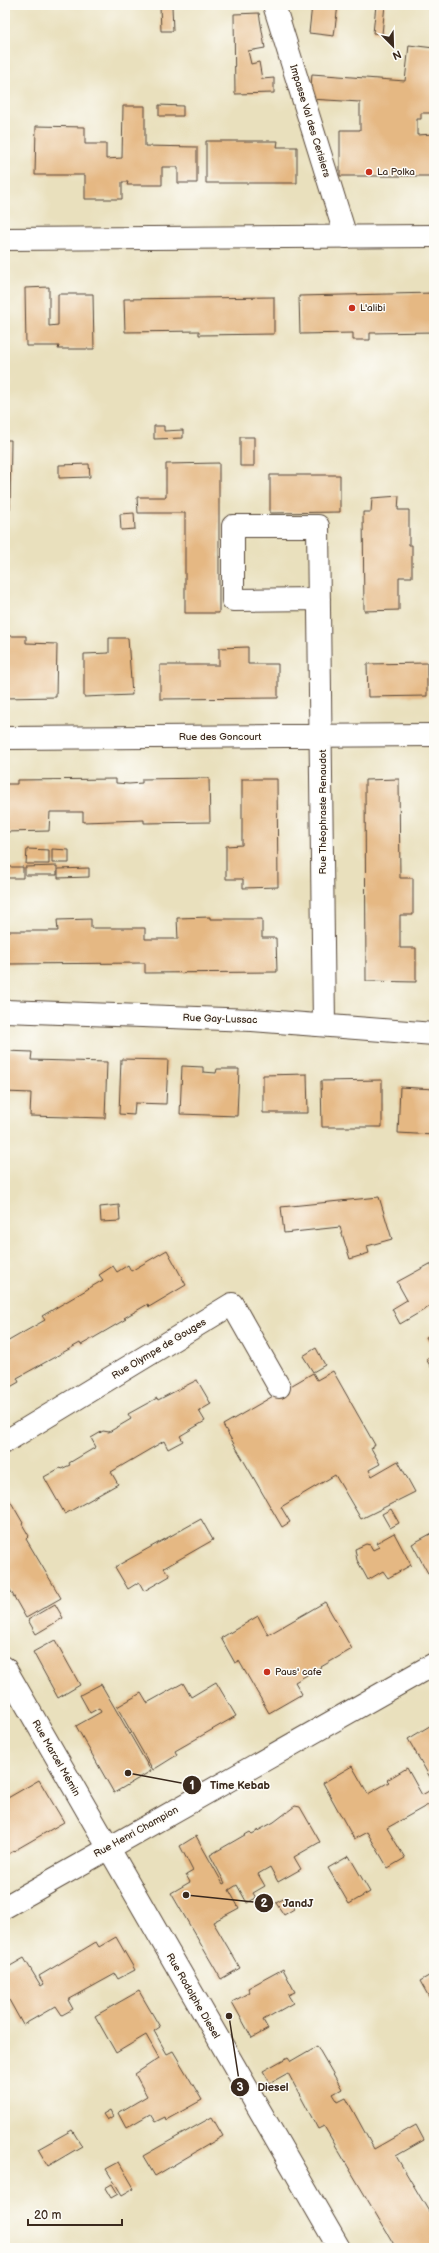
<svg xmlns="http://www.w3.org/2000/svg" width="439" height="2253" font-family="'Balsamiq Sans',sans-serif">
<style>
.building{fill:#e5b883}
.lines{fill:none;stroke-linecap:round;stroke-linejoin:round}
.minor-casing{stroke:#554536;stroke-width:24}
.tertiary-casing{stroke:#554536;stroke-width:24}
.secondary-casing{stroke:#554536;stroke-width:24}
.minor{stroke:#fff;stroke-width:22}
.tertiary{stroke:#fff;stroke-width:22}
.secondary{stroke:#fff;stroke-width:22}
.poi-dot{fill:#c8321e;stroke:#fdfcf7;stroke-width:1.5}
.labels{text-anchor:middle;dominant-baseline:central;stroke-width:3;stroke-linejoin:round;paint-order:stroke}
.street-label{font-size:10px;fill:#3b2a1e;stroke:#fdfcf7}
.poi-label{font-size:10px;fill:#3b2a1e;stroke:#fdfcf7;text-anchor:start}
.leader{fill:none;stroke:#3b2a1e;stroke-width:1.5}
.callout-dot{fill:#3b2a1e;stroke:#fdfcf7;stroke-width:1.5}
.mark-label{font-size:12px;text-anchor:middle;font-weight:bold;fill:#fff}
.callout-label{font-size:11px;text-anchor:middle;font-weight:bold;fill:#3b2a1e;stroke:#fdfcf7;stroke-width:3;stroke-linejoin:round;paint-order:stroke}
</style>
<rect width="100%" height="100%" fill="#fdfcf7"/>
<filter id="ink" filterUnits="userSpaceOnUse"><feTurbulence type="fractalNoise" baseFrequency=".025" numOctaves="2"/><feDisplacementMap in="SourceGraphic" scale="8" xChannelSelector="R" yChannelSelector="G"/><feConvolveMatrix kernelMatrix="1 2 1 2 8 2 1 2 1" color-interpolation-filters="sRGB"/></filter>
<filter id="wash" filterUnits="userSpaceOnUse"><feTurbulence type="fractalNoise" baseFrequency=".012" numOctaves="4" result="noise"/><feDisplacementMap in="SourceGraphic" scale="16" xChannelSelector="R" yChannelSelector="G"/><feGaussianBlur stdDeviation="0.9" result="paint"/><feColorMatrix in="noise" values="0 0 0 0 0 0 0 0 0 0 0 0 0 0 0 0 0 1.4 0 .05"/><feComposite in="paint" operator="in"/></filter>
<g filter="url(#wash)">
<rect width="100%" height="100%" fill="#e9e0bd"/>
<g id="blocks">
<path class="building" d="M312,5H338L334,36L309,33Z
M376,5H385L382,34L373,33Z
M160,6H172L173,31H161Z
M259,13L265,48L248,51L251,64L259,62L262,79L274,78V93L235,94L234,14Z
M409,45L434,48V113H421V119H417V135L434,134V176H340V130H360V102L310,99L312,74L405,81Z
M159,105L183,106V116H159Z
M123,106H145V146L197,147V183H178V167H162V185H127L128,182H122V199H85V175H35L36,126L85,127V144H106V159L122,158Z
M5,137H8L9,189H5Z
M206,141H278L277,147H297V183H206Z
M49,287V326L58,325V294H93L94,349H58L59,346H26L25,288Z
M434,293V332L370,333V340H353V333L300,334L299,296Z
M274,297V334L199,335V331L125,332L124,299Z
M154,426H164V431L183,430V438L154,439Z
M240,437H254V466H240Z
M5,440H11L10,509H5Z
M219,463V613H185V513H138L137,497H166V464Z
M89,464L90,477L59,478V465Z
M270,475H340V512L270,513Z
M399,496L398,510H409V545H412V577H399V610L364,611L363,512H371L372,498Z
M134,513L135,529L121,530L120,514Z
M5,636H26V643L57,644L56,697L5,698Z
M109,638H128L132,695L84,697V654L109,653Z
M248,647V664H278V698L160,699V665H219V648Z
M427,663V696L368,697L367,664Z
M209,778L210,822L144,823V820L83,822V812H50L49,831L5,832V784H17V780L116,779V783L129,784L142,783V779Z
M242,779H277L278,887L243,888V879H226V846L242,845Z
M399,779L400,878H413V915H400V948H416V982L366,981L365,780Z
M27,849L49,850V864H26Z
M52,849L69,850V863H52Z
M57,866V875H25V867Z
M5,867H23V878H5Z
M89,868V877L58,878V869Z
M210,917V919H262V938H276L277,972L145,973V963L5,964V931H58L57,920L91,919V928H145V939H178L177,918Z
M5,1051L32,1052L31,1060L107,1062L105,1118L30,1116L31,1093L5,1092Z
M121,1059L168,1060L166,1104L135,1103L134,1115L119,1114Z
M182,1066L203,1067V1072L216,1073L217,1069H239L237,1116L180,1114Z
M307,1074L308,1113H263V1075Z
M382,1080V1127H322L321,1081Z
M400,1087L434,1089V1135L398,1133Z
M379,1197L392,1239L367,1246L369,1253L350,1259L340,1227L284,1233L281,1207Z
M119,1205L120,1221L101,1222L100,1207Z
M167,1250L186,1285L149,1307L148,1304L124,1318L126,1319L90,1340L81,1345L80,1343L17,1378L19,1382L5,1390V1343L45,1320L42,1316L103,1280L99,1275L113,1266L117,1272L128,1265L131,1271Z
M430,1264L434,1270V1304L400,1324L392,1309L407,1300L397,1282Z
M434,1333V1351L426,1337Z
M316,1348L325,1365L313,1372L303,1356Z
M434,1354V1372L426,1359Z
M333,1371L375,1445L371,1448L380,1464L369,1470L372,1476L398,1461L415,1492L361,1519L335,1475L281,1507L290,1522L282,1527L223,1425L313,1373L317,1380Z
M197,1380L211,1404L199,1411L205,1421L180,1436L183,1441L168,1449L164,1441L111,1472L118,1484L65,1514L44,1477L60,1468L61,1469L70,1465L69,1463L96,1447L91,1438L103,1431L109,1432L131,1419L128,1414L157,1398L158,1400Z
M5,1492L23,1523L22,1524L29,1536L26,1539L61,1598L26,1618L5,1581Z
M391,1509L399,1523L390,1528L382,1514Z
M201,1519L213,1540L164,1568L170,1576L144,1591L139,1582L128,1589L115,1567Z
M434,1532V1577L432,1573L429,1575L412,1544Z
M394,1533L411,1565L388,1578L383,1571L368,1580L357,1560L355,1549L366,1544L370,1545L373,1550L379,1547L376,1543Z
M325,1602L352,1649L295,1682L302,1694L269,1713L239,1661L235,1663L221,1638L258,1616L268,1635Z
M55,1604L63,1618L36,1634L28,1620Z
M55,1640L80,1685L58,1698L33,1652Z
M216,1682L236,1716L175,1751L177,1755L153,1770L117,1707L141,1693L147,1703L183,1683L191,1697Z
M101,1684L151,1771L114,1793L76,1726L101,1712L99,1708L90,1713L80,1695Z
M433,1724L434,1778L431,1779L408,1739Z
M352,1766L368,1794L389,1782L387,1780L407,1768L422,1795L434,1788V1816L428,1805L387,1828L405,1858L388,1868L367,1832L354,1839L323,1783Z
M39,1780L64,1822L5,1856V1797L6,1799Z
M295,1806L300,1807L320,1842L294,1857L301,1869L278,1882L270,1867L258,1874L265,1886L253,1893L256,1898L247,1903L237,1885L229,1890L239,1908L213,1922L240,1968L221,1979L171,1893L190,1882L186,1875L193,1871L180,1846L196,1836L223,1884L225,1883L210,1855L250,1832L252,1834L274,1822Z
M349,1856L370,1892L349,1904L328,1868Z
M287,1897L294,1909L284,1915L276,1903Z
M116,1937L135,1970L118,1979L115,1974L68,2000L73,2009L62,2015L56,2006L23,2025L8,1998L5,2000L7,1987L5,1969L24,1958L41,1986L44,1984L39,1976L96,1942L99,1947Z
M283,1969L295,1992L288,1995L293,2003L263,2020L268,2029L252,2038L232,2002L250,1992L248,1988Z
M434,1973V2006L420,1981Z
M139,1991L160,2027L154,2031L167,2054L173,2051L202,2100L166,2120L165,2117L155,2122L150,2114L126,2128L118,2113L147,2096L135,2074L159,2058L146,2035L116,2053L95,2016Z
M317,2046L342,2089L333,2094L338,2102L346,2098L374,2149L416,2125L424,2140L396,2156L434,2220V2248H396L324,2126L318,2129L288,2073L270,2083L263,2071L288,2057L291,2061Z
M110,2110L113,2116L107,2120L103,2114Z
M212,2117L223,2136L155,2176L143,2156Z
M72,2130L82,2146L48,2166L38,2149Z
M119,2162L134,2188L122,2195L106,2169Z
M112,2184L118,2194L111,2198L105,2188Z"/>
</g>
</g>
<g filter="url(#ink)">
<use href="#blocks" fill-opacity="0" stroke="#554536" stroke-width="1"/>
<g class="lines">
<defs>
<path id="minor" d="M274,5L346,237
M319,599L233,600V526H318L324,1025
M5,738L434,735
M5,1011L252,1020L434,1034
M5,1442L232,1304L279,1387
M5,1668L339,2248"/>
<path id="tertiary" d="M5,1907L434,1664"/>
<path id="secondary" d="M5,239L434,236"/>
</defs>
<use href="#minor" class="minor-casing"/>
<use href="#tertiary" class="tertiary-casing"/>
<use href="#secondary" class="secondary-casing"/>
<use href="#minor" class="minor"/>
<use href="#tertiary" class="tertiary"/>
<use href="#secondary" class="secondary"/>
</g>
</g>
<g class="poi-dot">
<circle cx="369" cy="172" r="4"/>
<circle cx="352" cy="308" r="4"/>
<circle cx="267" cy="1672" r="4"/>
</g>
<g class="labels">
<g class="street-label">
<text transform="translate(310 121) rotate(73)">Impasse Val des Cerisiers</text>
<text x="220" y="737">Rue des Goncourt</text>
<text transform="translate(323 812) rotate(-90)">Rue Théophraste Renaudot</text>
<text transform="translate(220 1019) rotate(2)">Rue Gay-Lussac</text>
<text transform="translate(159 1349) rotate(-31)">Rue Olympe de Gouges</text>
<text transform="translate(56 1758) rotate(60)">Rue Marcel Mémin</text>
<text transform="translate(136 1832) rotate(-29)">Rue Henri Champion</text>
<text transform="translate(193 1996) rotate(60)">Rue Rodolphe Diesel</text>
</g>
<g class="poi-label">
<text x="377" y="172">La Polka</text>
<text x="360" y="308">L'alibi</text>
<text x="275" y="1672">Paus' cafe</text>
</g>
</g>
<path class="leader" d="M128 1773L192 1785M186 1895L264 1903M229 2016L240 2087"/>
<g class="callout-dot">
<circle cx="128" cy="1773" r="4"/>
<circle cx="186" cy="1895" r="4"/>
<circle cx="229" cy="2016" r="4"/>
<circle cx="192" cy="1785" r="10"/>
<circle cx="264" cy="1903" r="10"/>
<circle cx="240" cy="2087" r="10"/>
</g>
<g class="mark-label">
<text x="192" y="1789">1</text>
<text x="264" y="1907">2</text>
<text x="240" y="2091">3</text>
</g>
<g class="callout-label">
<text x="240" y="1789">Time Kebab</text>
<text x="298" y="1907">JandJ</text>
<text x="273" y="2091">Diesel</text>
</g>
<rect width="439" height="2253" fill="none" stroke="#fdfcf7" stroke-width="20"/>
<g transform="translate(393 46) rotate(157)" stroke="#fdfcf7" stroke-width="3" paint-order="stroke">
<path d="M0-3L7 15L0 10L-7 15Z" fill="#3b2a1e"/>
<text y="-6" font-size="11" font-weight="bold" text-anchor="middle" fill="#3b2a1e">N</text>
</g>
<path d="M28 2219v6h94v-6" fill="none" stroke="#3b2a1e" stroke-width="2"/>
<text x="34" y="2219" font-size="12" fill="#3b2a1e" stroke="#fdfcf7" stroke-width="3" paint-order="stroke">20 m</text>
</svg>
